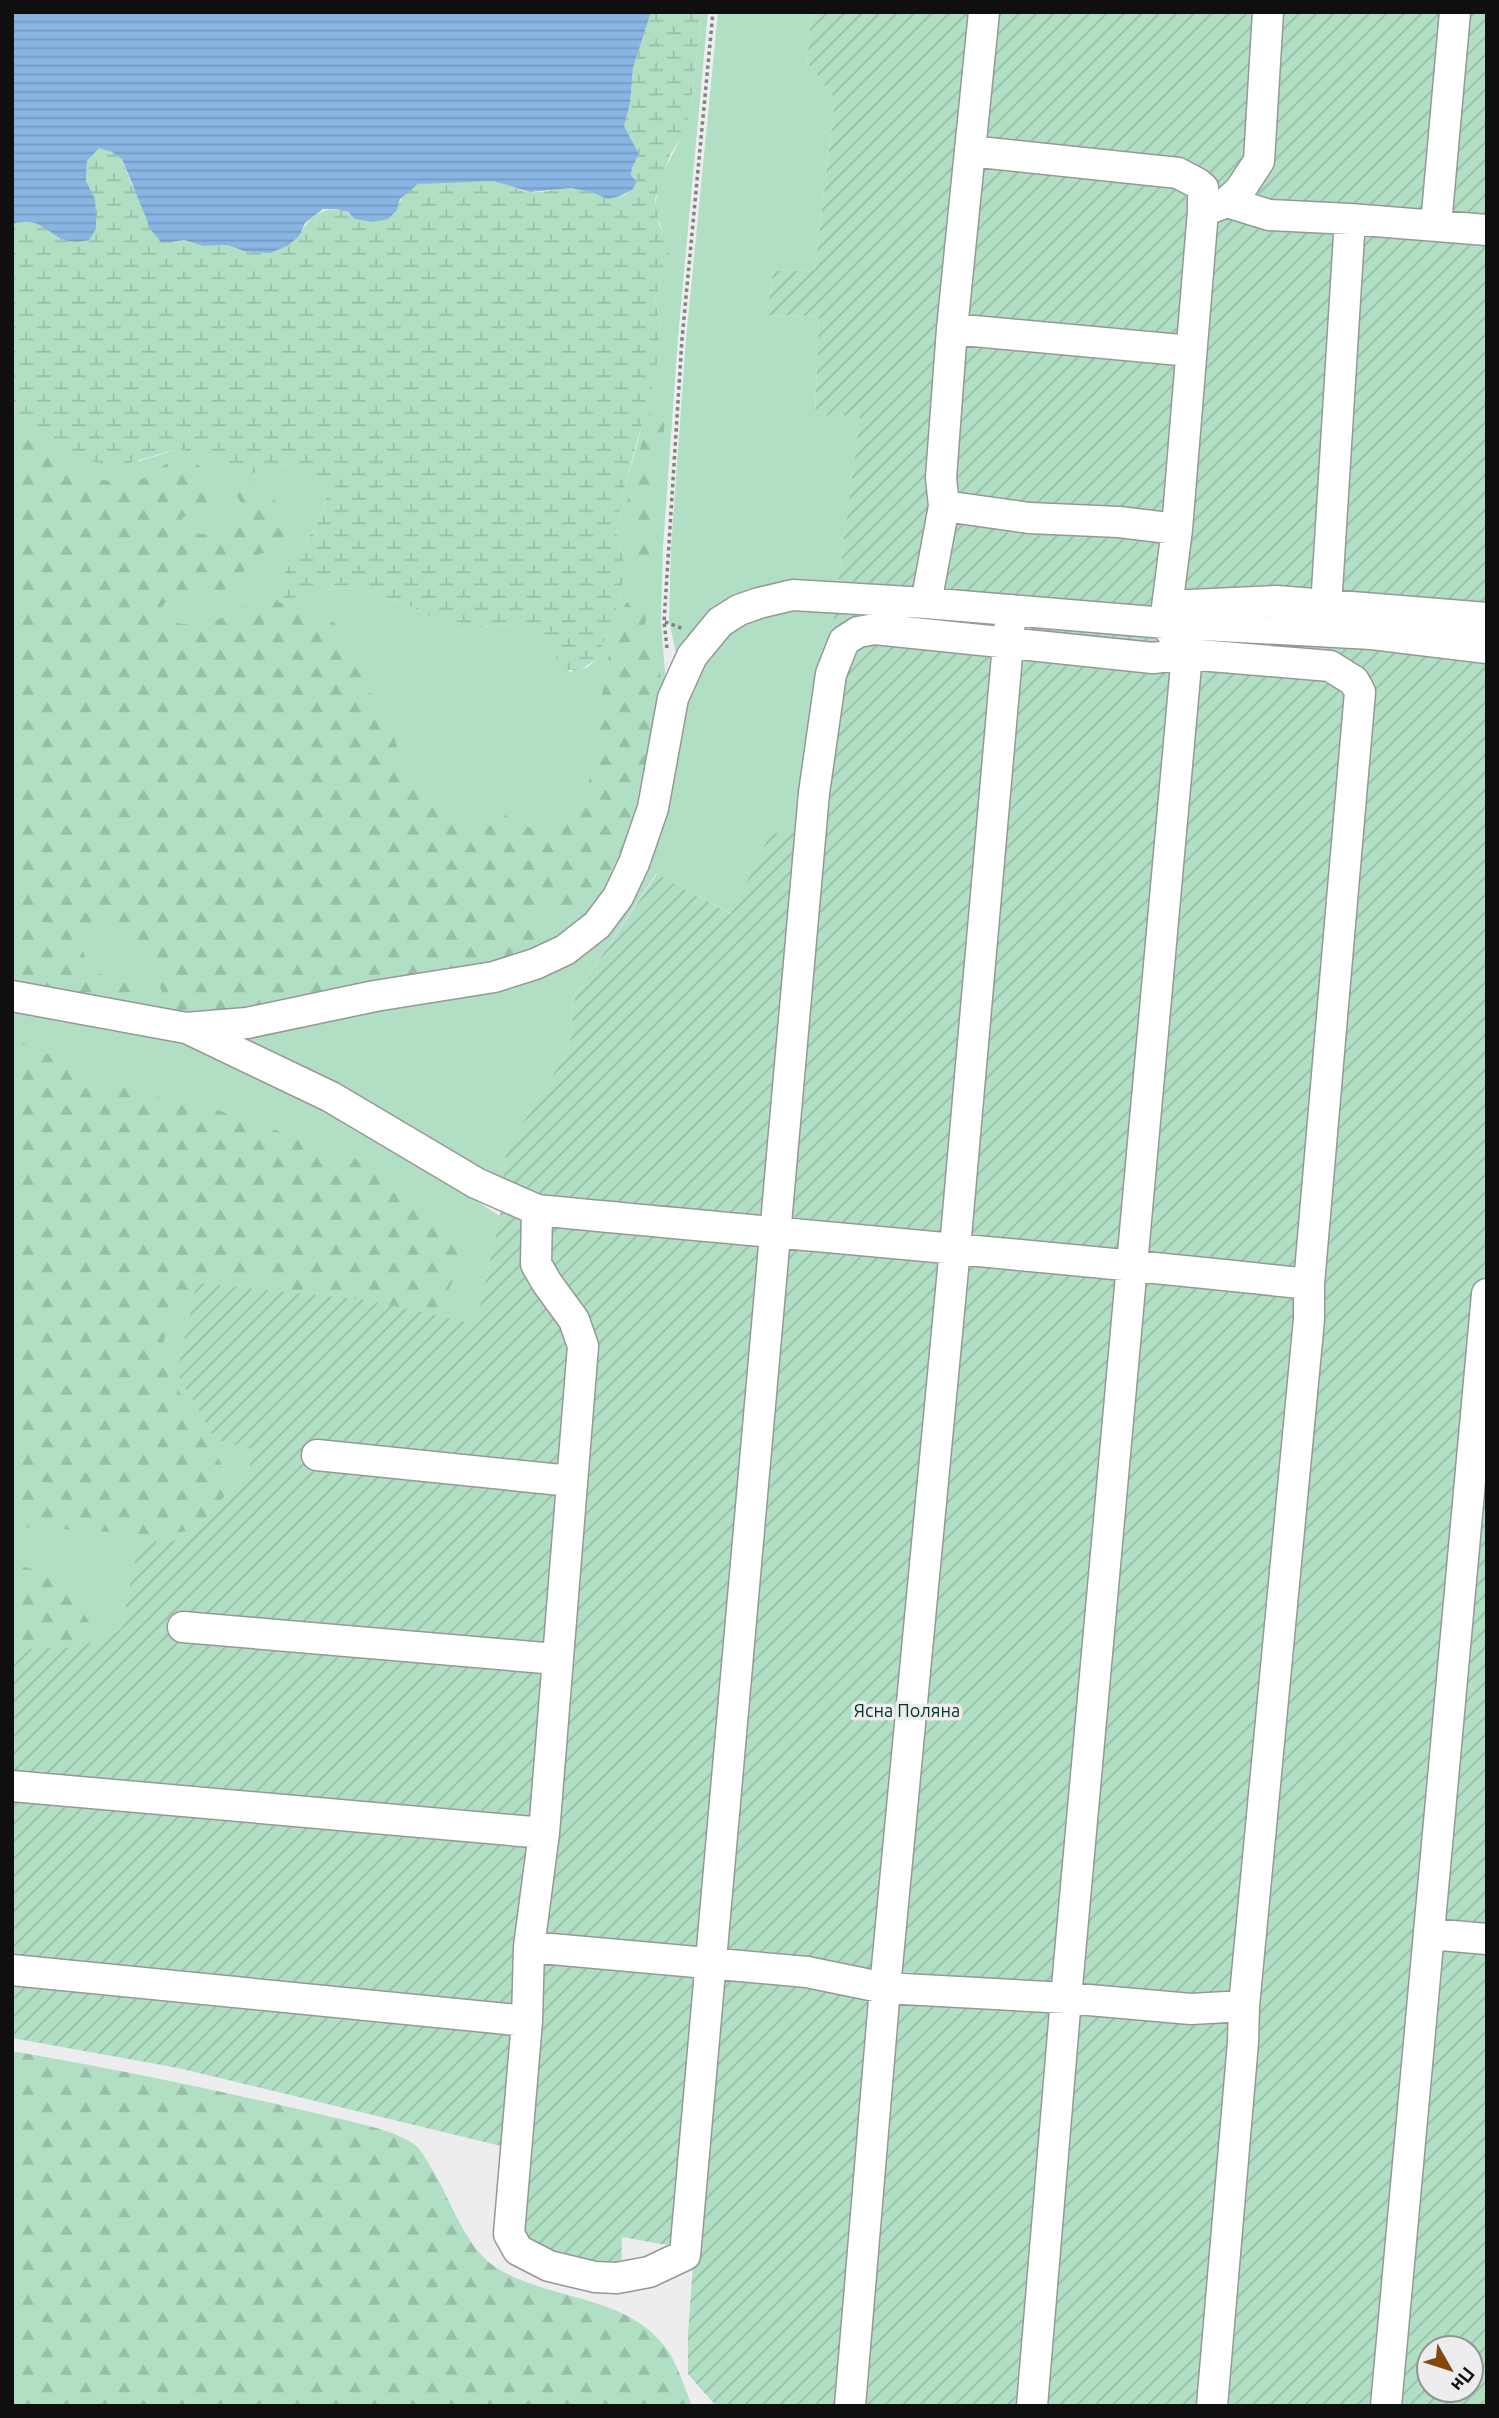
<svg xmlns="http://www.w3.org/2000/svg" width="1499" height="2418" font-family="Ubuntu,sans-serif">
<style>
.green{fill:#b1dfc3}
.forest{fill:url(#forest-firs)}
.wetland{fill:url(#wetland-marsh)}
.garden{fill:url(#garden-furrows);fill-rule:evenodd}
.water{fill:url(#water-rules)}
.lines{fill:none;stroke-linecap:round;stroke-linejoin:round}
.minor-casing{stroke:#979799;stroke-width:33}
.path{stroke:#828283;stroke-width:3.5;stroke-dasharray:3.5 3.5;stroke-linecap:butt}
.minor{stroke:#fff;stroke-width:30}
.labels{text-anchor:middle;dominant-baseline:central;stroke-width:7;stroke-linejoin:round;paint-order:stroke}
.park-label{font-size:18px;fill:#043721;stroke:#ededef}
</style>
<defs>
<pattern id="forest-firs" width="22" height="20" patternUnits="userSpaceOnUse" patternTransform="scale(1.75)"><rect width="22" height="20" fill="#b1dfc3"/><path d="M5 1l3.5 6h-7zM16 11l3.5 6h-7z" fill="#97bea6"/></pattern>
<pattern id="wetland-marsh" width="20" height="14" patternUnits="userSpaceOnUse" patternTransform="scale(1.75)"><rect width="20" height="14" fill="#b1dfc3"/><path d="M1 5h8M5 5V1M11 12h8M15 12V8" fill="none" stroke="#97bea6"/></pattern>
<pattern id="garden-furrows" width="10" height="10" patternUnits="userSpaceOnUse" patternTransform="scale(1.75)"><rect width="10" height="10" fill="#b1dfc3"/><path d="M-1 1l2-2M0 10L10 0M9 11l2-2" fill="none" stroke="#97bea6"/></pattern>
<pattern id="water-rules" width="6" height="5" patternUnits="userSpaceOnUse" patternTransform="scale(1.75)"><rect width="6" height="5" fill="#89b5e3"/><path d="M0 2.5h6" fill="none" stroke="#759ac2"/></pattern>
</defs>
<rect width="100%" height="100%" fill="#ededef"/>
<path class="green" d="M702,12H708L678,338L663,547L661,622L667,698L643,804L592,919L534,955L187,1020L12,988V404L31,429L49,443L65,450L140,461L178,449L211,456L251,474C262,472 274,466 285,465C302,463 316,482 326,493C324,525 297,552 281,578L306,599L320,590L356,588L384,599L404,603L458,631L503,624L531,629L543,635L570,672L588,667L597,659L618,605L623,582V557L617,534L623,493L638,442L658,344L660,325L655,297L661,283L667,238C637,192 677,159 689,117Z
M718,12H812L807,62L835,99L815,270L773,271L767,315L819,316L815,414L860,416L806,832L771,834L732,914L656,874L575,995L569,1049L506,1150L503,1184L230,1037L605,932L685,694L669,621L671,548L686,339Z
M12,1010L110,1031L180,1037L364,1129L500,1216L476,1325L366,1300L251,1449L250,1467L186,1540L139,1543L121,1629L80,1647L12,1650Z"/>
<path class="forest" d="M663,402L665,405L664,431L658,462L650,488L659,535L652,551L647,557L639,560L634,557L631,549L634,529L627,503L649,413L656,403Z
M22,437C31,441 40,446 46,453C59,469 62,483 86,474C103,481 121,485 139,480C146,478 152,473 158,469C190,449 199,462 217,490C214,517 198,506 182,518C194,547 233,533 249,516L235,493L244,482C273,485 286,513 285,539L276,548L255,556L232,587L202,596H170L161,608C173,635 213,623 234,613C239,611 243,607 248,605C256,601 266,600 275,599C296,616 308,599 333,622C344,632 355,647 360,662C362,669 360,676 364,683C370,696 381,706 388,719C398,736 395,750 402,765C408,779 420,780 429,790C438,799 439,812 448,822L470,823L494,811C512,816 526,831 544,830C554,830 566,826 573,818C593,794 596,739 600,709C604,682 608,655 616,629C619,617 622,604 633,597L640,601L647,612L643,637L644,647L660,673L662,684L630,847L615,883L585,919L578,918C561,896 546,907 534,927L540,940L537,949L512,959L425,971L233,1014L171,1013C163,1004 164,994 159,984C151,970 139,952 127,940C104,917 70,933 88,963C95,976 113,976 125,983C130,985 133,990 136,994L135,1006L12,985V487L18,478L12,469V441Z
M12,1040C48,1050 78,1073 114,1085C147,1096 183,1101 217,1110C252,1121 287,1134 322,1147C341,1154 363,1160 381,1171C400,1183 416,1200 432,1216C441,1226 453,1237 457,1250C463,1273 443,1301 429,1316L346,1308L255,1279L221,1280L201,1287L181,1299L168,1320L161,1355L176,1386L228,1475L232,1490C225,1500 218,1515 208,1522C196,1531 175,1533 160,1535L31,1527L22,1528L12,1535Z
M12,1564C21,1566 31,1568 39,1572C56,1582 102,1624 95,1645L12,1674Z
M12,2051C117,2069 221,2091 324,2115C347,2121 397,2130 415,2145C421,2150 426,2159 430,2166C452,2200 464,2249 500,2270C553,2301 627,2295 666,2348C678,2365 684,2387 692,2406H12Z"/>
<path class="wetland" d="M651,12H702L689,117L684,133L670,155L655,199L659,225L667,238L670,256L667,268L655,297L660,325L656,373L623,493L617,534L623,557V582L618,605L597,659L578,671L563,669L543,635L531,629L503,624L458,631L404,603L384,599L356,588L320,590L306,599L292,604L284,598L281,578C297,552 324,525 326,494C316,482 302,463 285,465C274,466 262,472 251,474L211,456L178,449L118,466L83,460L49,443L31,429L12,404V224L24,220L35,221L44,227L95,229V199L86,181L87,161L99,148L112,152L122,159L132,186L184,240L203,246L227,245L247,252L300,235C310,212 335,199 356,219L397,210C400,199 406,191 416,185C423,182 483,180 492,181C505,182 516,190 529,192C543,194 558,187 572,188C597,190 617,210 637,184L631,175L632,168L639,154L624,126L630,104L633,68Z"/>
<path class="garden" d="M812,12H1487V2406H716L688,2374V2334L694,2250L622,2237L621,2276L568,2270L502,2227L501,2146L178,2068L12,2038V1650L80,1647L121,1629L139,1542L186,1540L250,1467L251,1449L216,1440L177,1373L197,1283L366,1300L476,1324L500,1216L506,1150L569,1049L575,995L657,874L731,914L771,833L806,831L860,416L815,415L819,316L767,315L773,271L815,270L835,99L807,62ZM1429,2348H1471V2390H1429Z"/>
<path class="water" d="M12,12H651L633,68L630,104L624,126L639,154L632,168L631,175L637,183L632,190L620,196L608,199L591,192L571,188L530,192L493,181L418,184L400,199L397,210L388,219L373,222L355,219L348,212L336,209H323L305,223L300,235L289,245L270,253L247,252L227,245L203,246L184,240L162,243L151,230L122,159L112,152L99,148L87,161L86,181L95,199L96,215V229L89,240C49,250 50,212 12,224Z"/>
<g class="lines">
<defs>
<path id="minor" d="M970,151L1178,173L1197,183L1203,188V211
M1227,202L1269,215L1350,219L1487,230
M1436,225L1455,12
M952,329L1191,351
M944,506L1029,518L1119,522L1177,529
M926,603L944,506L941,478L952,329L984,12
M1168,606L1277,601L1487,618
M1326,607L1350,219
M12,996L186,1028L247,1023L375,996L494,977L535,964L565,950L597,925L618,897L634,863L653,808L673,698L692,656L720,622L739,610L759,603L793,595L926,603L1165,623L1372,634L1487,648
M189,1029L331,1097L476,1183L537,1210
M317,1455L571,1481
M183,1627L556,1659
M12,1786L544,1833
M1429,1934L1487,1939
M529,1947L807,1972L885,1988L1066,1998L1191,2009L1244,2006
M12,1970L527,2021
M850,2406L885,1988L955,1248L1011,610
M1032,2406L1066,1998L1187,654L1165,623L1177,529L1203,211L1227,202L1240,190L1259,161L1268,12
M1212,2406L1243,2042L1244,2006L1309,1319V1284L1360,692L1354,681L1330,666L1187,654L1153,658L875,629L858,632L844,641L831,674L814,793L685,2255L649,2272L617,2278L595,2277L549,2266L518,2250L509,2234L527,2021L529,1947L544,1833L583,1346L574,1320L547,1283L536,1264L537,1210C794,1235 1052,1256 1309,1284
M1386,2406L1487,1294"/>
</defs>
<use href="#minor" class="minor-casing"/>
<path class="path" d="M665,622L684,629
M667,648L664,622L682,339L713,12"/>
<use href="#minor" class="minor"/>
</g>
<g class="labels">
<g class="park-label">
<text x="907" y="1710">Ясна Поляна</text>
</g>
</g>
<rect width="1499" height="2418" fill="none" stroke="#0f0f0f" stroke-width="28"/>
<g transform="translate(1450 2369) rotate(129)"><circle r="33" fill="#ededef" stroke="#949495" stroke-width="2"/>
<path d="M0-5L12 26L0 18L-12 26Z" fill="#86470c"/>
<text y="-10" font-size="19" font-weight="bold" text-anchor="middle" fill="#0f0f0f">Пн</text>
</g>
</svg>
